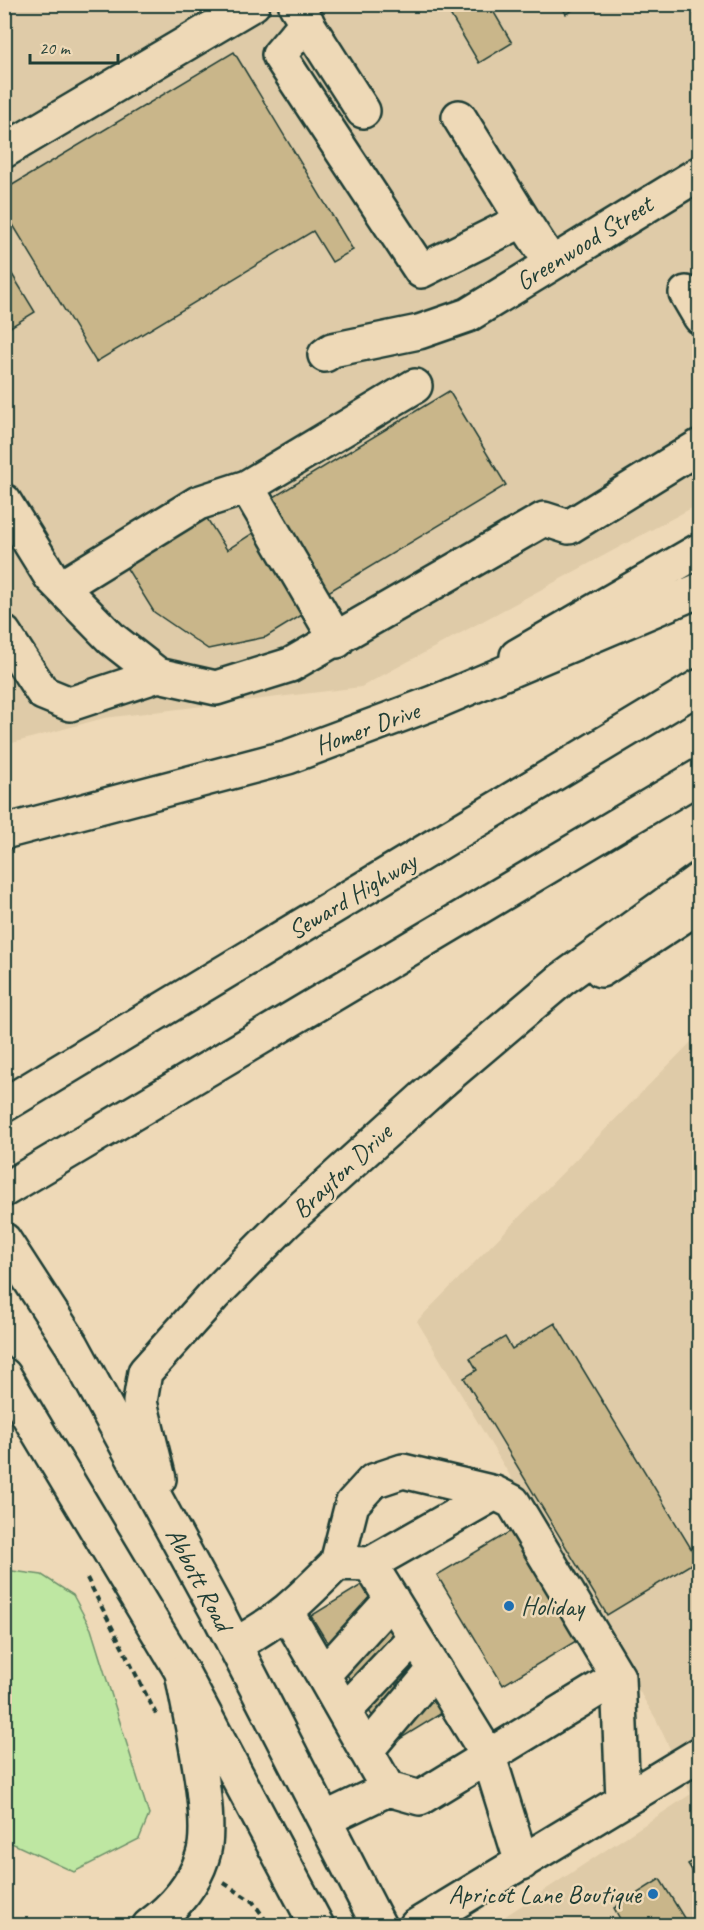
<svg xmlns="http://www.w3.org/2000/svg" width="704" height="1930" font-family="Caveat,sans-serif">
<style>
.built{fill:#dfcba8}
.green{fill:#bee7a2;stroke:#6e926b;stroke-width:1.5}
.building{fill:#c9b68a;stroke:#1f3d34;stroke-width:1.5}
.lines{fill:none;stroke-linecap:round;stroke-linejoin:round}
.minor-casing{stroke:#1f3d34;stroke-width:38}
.major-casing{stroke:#1f3d34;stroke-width:38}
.highway-casing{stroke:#1f3d34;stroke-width:38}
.path{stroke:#1f3d34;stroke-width:4;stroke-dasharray:6 4.5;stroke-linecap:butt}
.minor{stroke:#eed9b7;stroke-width:33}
.major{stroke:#eed9b7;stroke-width:33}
.highway{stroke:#eed9b7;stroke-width:33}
.poi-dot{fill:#1f6fb2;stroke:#eed9b7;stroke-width:2}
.labels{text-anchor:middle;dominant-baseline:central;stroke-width:5;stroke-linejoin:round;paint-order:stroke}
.street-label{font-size:26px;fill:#1f3d34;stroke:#eed9b7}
.poi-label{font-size:26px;fill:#1f3d34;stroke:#eed9b7;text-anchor:start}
</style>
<rect width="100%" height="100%" fill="#eed9b7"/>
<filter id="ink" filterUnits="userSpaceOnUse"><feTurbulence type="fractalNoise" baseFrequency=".0167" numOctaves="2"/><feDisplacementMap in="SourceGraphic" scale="12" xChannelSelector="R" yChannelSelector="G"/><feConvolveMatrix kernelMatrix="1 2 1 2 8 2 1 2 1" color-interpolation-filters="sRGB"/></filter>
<g filter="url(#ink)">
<path class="built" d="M5,5H699V504L361,687L104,718L5,745Z
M699,1034V1925H492L691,1794L656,1719L417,1321Z"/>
<path class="green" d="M5,1570L42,1575L73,1595L91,1629L149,1815L139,1839L74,1872L5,1840Z"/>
<path class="building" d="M4,4H19L4,13Z
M444,4H489L512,43L479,63Z
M560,4H583L566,14Z
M234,52L353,250L332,262L313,231L96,362L4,210V190Z
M4,261L35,312L4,331Z
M449,391L506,485L325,594L269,500Z
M206,517L227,550L256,531L307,612L266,637L208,649L154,612L126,567Z
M555,1323L698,1560L607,1615L464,1378L477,1370L470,1358L505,1337L512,1349Z
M516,1528L581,1638L503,1685L437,1575Z
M363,1584L442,1713L390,1745L311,1616Z
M700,1857V1883L688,1864Z
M660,1879L689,1926H624L614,1908Z"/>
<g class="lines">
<defs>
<path id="minor" d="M296,6L363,111
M307,22L279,55L421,271L523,220L551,263
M459,117L523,220
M4,151L253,4
M686,293L700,317
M325,355L332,350L419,332L468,315L700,173
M247,487L337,641
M4,501L51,577L112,639L158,675L216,688L290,665L544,519L569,527L700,446
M63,586L198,503L247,487L415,386
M4,633L43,693L70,704L158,675
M517,656L700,550
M601,970L700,905
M337,1563L352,1504L373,1481L403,1471L495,1493
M370,1564L489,1757L522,1863
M287,1613L323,1675L392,1599
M234,1645C280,1621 301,1599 337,1563L370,1564L495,1493L513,1502L618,1677L420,1798L388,1789L325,1819
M323,1675L388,1789
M618,1677L623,1800
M344,1712L415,1637
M366,1751L435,1669
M416,1926L700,1754"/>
<path id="major" d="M4,832L288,757L438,701
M4,1240L72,1345L218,1613L379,1926
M4,1375L182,1672L317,1926
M159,1479L140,1402L145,1372L213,1296L286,1222L442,1081"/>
<path id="highway" d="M438,701L700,590
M442,1081L561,980L700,879
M4,1105L700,686
M4,1190L700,776
M149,1926C172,1909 193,1886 202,1858C216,1821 189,1714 182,1672"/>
</defs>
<use href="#minor" class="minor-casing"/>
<use href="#major" class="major-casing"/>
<use href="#highway" class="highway-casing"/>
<path class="path" d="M87,1578L157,1716
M224,1883L253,1902L270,1926"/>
<use href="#minor" class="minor"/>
<use href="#major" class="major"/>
<use href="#highway" class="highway"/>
</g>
</g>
<g class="poi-dot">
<circle cx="509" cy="1606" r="6"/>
<circle cx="653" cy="1894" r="6"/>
</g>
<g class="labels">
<g class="street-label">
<text transform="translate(584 243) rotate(-32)">Greenwood Street</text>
<text transform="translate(367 728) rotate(-20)">Homer Drive</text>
<text transform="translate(352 896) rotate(-31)">Seward Highway</text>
<text transform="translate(342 1171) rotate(-43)">Brayton Drive</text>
<text transform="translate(199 1579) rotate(62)">Abbott Road</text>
</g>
<g class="poi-label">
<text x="521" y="1606">Holiday</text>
<text x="641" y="1894" text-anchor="end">Apricot Lane Boutique</text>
</g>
</g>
<rect width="704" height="1930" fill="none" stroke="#eed9b7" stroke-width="24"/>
<rect x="12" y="12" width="680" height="1906" fill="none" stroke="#1f3d34" stroke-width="2" filter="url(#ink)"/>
<path d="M30 54v9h88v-9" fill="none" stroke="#1f3d34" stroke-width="3"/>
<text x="39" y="54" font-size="18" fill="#1f3d34" stroke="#eed9b7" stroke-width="4.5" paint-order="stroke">20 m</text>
</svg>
